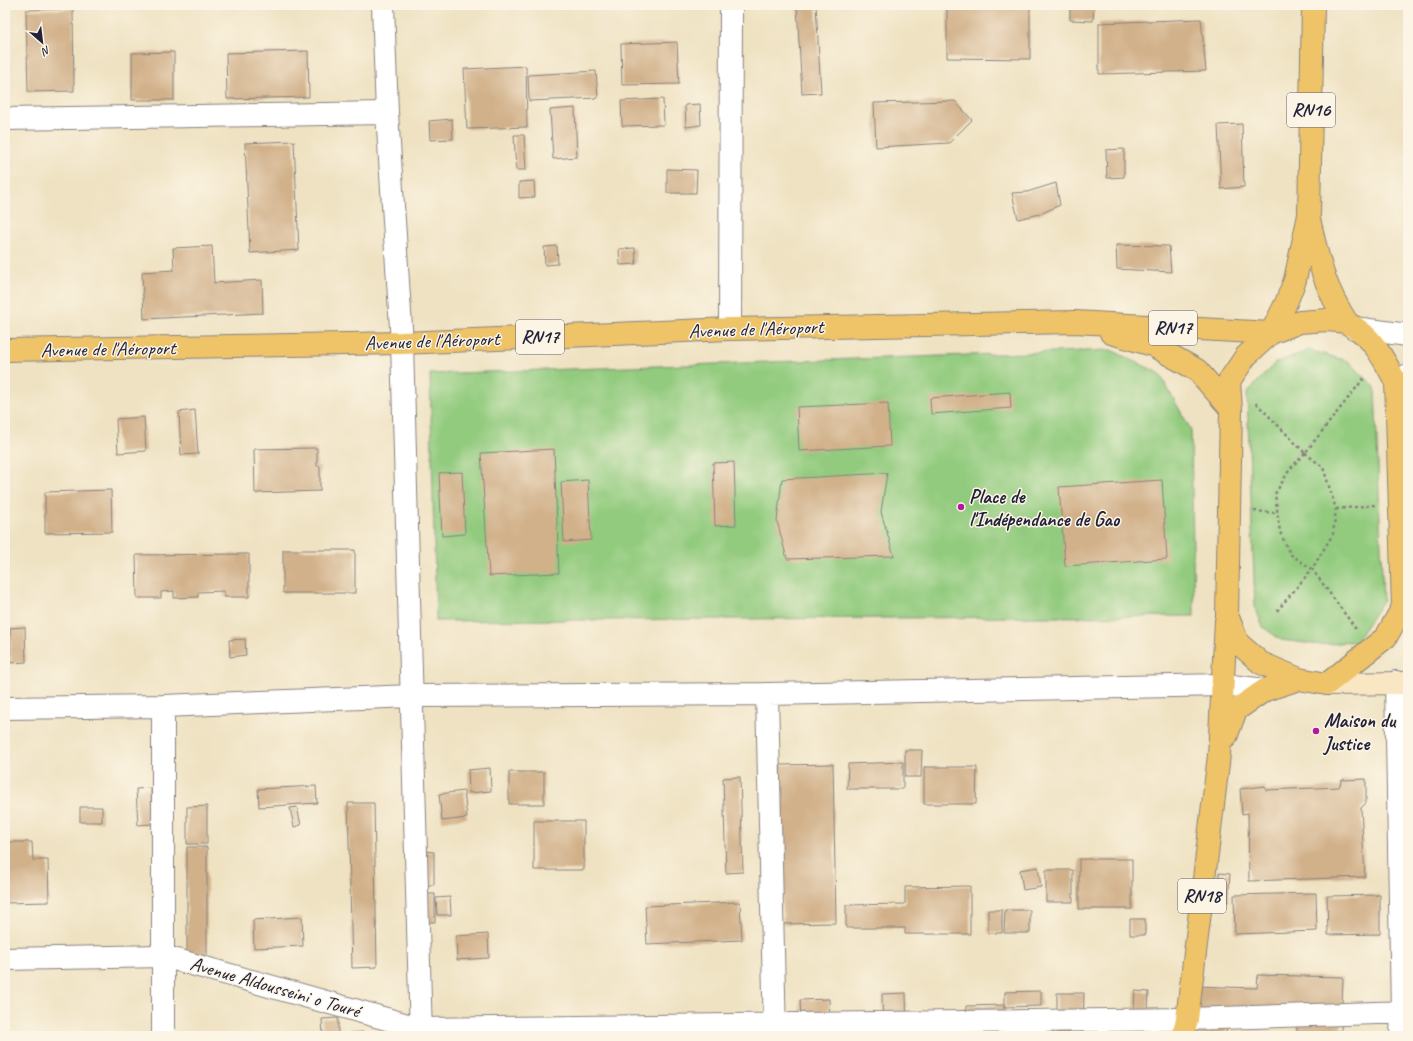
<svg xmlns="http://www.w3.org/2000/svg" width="1413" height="1041" font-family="Caveat,sans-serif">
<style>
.green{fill:#92cb7e;stroke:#5a765c}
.building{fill:#d1b18a}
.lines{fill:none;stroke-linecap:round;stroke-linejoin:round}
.street-casing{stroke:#88827e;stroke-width:24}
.secondary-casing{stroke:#88827e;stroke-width:24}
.primary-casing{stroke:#88827e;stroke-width:24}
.path{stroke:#88827e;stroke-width:2.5;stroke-dasharray:3 3;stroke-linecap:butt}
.street{stroke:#fff;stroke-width:22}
.secondary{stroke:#f9e7c3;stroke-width:22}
.primary{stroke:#efc469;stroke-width:22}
.poi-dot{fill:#b5179e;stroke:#fcf5e5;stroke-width:1.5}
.labels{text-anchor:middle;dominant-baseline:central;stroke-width:3;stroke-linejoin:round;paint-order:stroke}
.shield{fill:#fcf5e5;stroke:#63616e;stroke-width:1}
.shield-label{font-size:19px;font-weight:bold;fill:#22223b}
.street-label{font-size:20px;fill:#22223b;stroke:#fcf5e5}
.poi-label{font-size:20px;font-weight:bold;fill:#22223b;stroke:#fcf5e5;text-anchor:start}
</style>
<rect width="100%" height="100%" fill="#fcf5e5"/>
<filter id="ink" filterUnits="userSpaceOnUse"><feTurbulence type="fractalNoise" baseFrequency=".025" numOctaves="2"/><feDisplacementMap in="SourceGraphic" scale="8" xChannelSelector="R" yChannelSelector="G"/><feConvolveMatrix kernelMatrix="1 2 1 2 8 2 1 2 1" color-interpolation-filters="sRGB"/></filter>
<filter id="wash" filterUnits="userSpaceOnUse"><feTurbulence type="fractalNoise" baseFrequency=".012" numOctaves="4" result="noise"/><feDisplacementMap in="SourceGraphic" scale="16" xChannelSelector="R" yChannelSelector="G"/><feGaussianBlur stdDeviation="0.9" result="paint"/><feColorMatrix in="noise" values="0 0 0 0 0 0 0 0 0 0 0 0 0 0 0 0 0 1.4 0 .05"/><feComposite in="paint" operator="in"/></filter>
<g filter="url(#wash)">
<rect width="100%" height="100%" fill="#efe2c2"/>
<path class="green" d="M1111,350L1159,373L1191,430L1194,616L436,621L430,374Z
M1309,350L1348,361L1375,387L1383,601L1356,641L1321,645L1281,640L1263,627L1255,607L1247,393L1275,363Z"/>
<g id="blocks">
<path class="building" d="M797,5H816L821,93L802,94Z
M1070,5H1094L1093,21L1070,20Z
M947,6L1030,7V59L947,58Z
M73,9L74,91L28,92L26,10Z
M1201,19L1206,71L1099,74V23Z
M677,42L679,84L622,85L621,44Z
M308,51L309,97L227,99L226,53Z
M174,52V100H132V53Z
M526,66L527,127L467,129L464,69Z
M596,71L598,98L529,101L528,75Z
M663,99L664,125L622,126L621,101Z
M955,101L972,120L949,143L876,147L874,103Z
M700,104L701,125L686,127L685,105Z
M575,108L577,157L553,159L550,110Z
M452,119L453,139L430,140L429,121Z
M1242,124L1244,187L1221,189L1218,125Z
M514,135H524L526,170H516Z
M294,141L299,250L250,253L245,143Z
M1124,149V177L1107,178L1106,150Z
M667,169L697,170L696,193H667Z
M534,181L535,197L519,198V182Z
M1056,183L1060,205L1040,214L1018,219L1012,193L1027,192Z
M1116,245L1169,246L1171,272L1117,269Z
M212,246L214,283L262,280L263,313L144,319L142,272L174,270L173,248Z
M557,246L558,264L545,265L544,247Z
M635,248L636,264L620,265L619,249Z
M1010,392L1011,408L931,414L930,398Z
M888,403L890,446L799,451L797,407Z
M195,410L198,454L181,455L179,412Z
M144,417L146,451L118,453L116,419Z
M317,448V466H320V491L255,493L254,449Z
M554,449L559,573L489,576L481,453Z
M734,462L736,525L715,526L713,463Z
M462,472L465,534L442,536L439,473Z
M887,473L881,512L894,556L787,559L777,521L782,479Z
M588,480L591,540L564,542L561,482Z
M1162,480L1167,559L1065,566L1059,487Z
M111,490L112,532L45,533V492Z
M283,550H355V593H283Z
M249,554V597H224V591L198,592V597L174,598V591L161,592V598H137L136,555Z
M25,627L26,662L11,663L10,628Z
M245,639L246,655L230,657L229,640Z
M905,750H922L921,777H905Z
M903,762V789H847L848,764Z
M833,764L836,923L783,924L780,765Z
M924,767H977L976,804H924Z
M490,768L491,791L469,793L468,770Z
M509,772H544V804H509Z
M740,777L743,872L726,873L723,778Z
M1366,779V803L1361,808L1365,877L1249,881L1248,813L1242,814L1240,789L1265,786L1266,790L1339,787L1342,780Z
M316,786L317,803L259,807L258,789Z
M151,788L152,824L138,825L136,789Z
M464,791L467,818L442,821L439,794Z
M348,803H374L377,967L352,968Z
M207,806V844H187V807Z
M80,807H102V822H80Z
M297,807L301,825L294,827L290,808Z
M534,821H584V870H534Z
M5,842H32L33,860H48L49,902L5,903Z
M187,847H207V971H187Z
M423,851L434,852V885H424Z
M1079,859H1132V909H1079Z
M1038,867L1041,887L1023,890L1020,870Z
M1046,870H1073V902H1046Z
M1219,873L1230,874L1228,902L1216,901Z
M970,886V934H905V928H846V905L905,904V887Z
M1316,893L1317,931L1235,934L1234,895Z
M423,894H435V922H424Z
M1380,895V934L1328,935L1327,896Z
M450,897L451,915H437L436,898Z
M740,902L742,940L647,944L645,906Z
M988,910H1002V933H988Z
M1005,910H1030V933H1004Z
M302,917L303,946L254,948L253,920Z
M1130,919H1145V935H1130Z
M488,934L489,958L457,960L456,936Z
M1258,975L1343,977L1341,1036H1297V1021H1227L1226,1036H1190L1192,986L1257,988Z
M1041,991V1006L1005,1007V992Z
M1135,991L1149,992L1147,1026H1133Z
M906,993L907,1035H883L882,994Z
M1057,993H1084L1083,1033H1057Z
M829,999L831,1036H802L800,1000Z
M1004,1005L1005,1036H966V1006Z
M338,1018V1036H323L322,1019Z
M1021,1030L1053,1031V1036H1021Z
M363,1032V1036H350V1033Z
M1106,1033H1117V1036H1106Z
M1133,1033L1145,1034V1036H1132Z
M188,1034L214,1035V1036H188Z"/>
</g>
</g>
<g filter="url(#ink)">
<use href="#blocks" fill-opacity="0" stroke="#88827e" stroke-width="1"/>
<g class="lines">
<defs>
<path id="street" d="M383,5L387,113L402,343L421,1036
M5,119L387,113
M1354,328L1408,335
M730,329L731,5
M1396,382L1408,375
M1396,682L1402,1012L1401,1036
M767,694L775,1036
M5,708L163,706L412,696L767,694L1223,685L1265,690
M5,959L163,956L422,1029L1187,1019L1408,1012
M163,1036V706"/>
<path id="secondary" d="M1327,684L1408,683"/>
<path id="primary" d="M1310,223C1319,264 1325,288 1348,324
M1327,320C1334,321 1343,321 1349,324C1373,336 1384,360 1396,382L1403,607L1386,637L1327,684L1299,679L1261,663L1238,643L1227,615L1231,409L1229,381L1246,356L1271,333L1300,322Z
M1111,333L1152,345L1197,370L1231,409
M5,350L402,343L730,329L1075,322L1271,333L1286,303L1295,280L1309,215L1313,5
M1226,737L1236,710L1265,690L1299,679
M1183,1036L1187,1019L1219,755L1226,621"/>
</defs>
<use href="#street" class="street-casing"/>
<use href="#secondary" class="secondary-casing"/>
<use href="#primary" class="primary-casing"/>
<path class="path" d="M1256,403L1305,453L1364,378
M1305,453L1323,467L1336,509L1333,534L1312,569L1290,554L1280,532L1275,494L1290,469Z
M1336,509L1375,505
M1254,511L1278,513
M1277,611L1312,569L1356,629"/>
<use href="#street" class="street"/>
<use href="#secondary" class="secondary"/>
<use href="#primary" class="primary"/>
</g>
</g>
<g class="poi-dot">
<circle cx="961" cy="507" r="4"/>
<circle cx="1316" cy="731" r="4"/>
</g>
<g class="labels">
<g class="shield">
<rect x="1287" y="93" width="48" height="34" rx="3"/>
<rect x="1149" y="311" width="48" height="34" rx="3"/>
<rect x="516" y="320" width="48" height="34" rx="3"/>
<rect x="1178" y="879" width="48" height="34" rx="3"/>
</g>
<g class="shield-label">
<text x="1311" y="110">RN16</text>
<text x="1173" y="328">RN17</text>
<text x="540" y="337">RN17</text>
<text x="1202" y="896">RN18</text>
</g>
<g class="street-label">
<text transform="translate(756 329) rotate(-2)">Avenue de l'Aéroport</text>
<text transform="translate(432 341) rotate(-2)">Avenue de l'Aéroport</text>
<text transform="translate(108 349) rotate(-1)">Avenue de l'Aéroport</text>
<text transform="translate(275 987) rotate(16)">Avenue Aldousseini o Touré</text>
</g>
<g class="poi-label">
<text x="969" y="496">Place de<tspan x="969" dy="23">l'Indépendance de Gao</tspan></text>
<text x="1324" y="720">Maison du<tspan x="1324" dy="23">Justice</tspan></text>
</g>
</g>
<rect width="1413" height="1041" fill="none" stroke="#fcf5e5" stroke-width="20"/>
<g transform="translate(42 42) rotate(152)" stroke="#fcf5e5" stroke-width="3" paint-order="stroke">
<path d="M0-3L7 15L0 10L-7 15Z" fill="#22223b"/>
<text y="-6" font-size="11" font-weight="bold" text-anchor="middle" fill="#22223b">N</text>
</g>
</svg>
